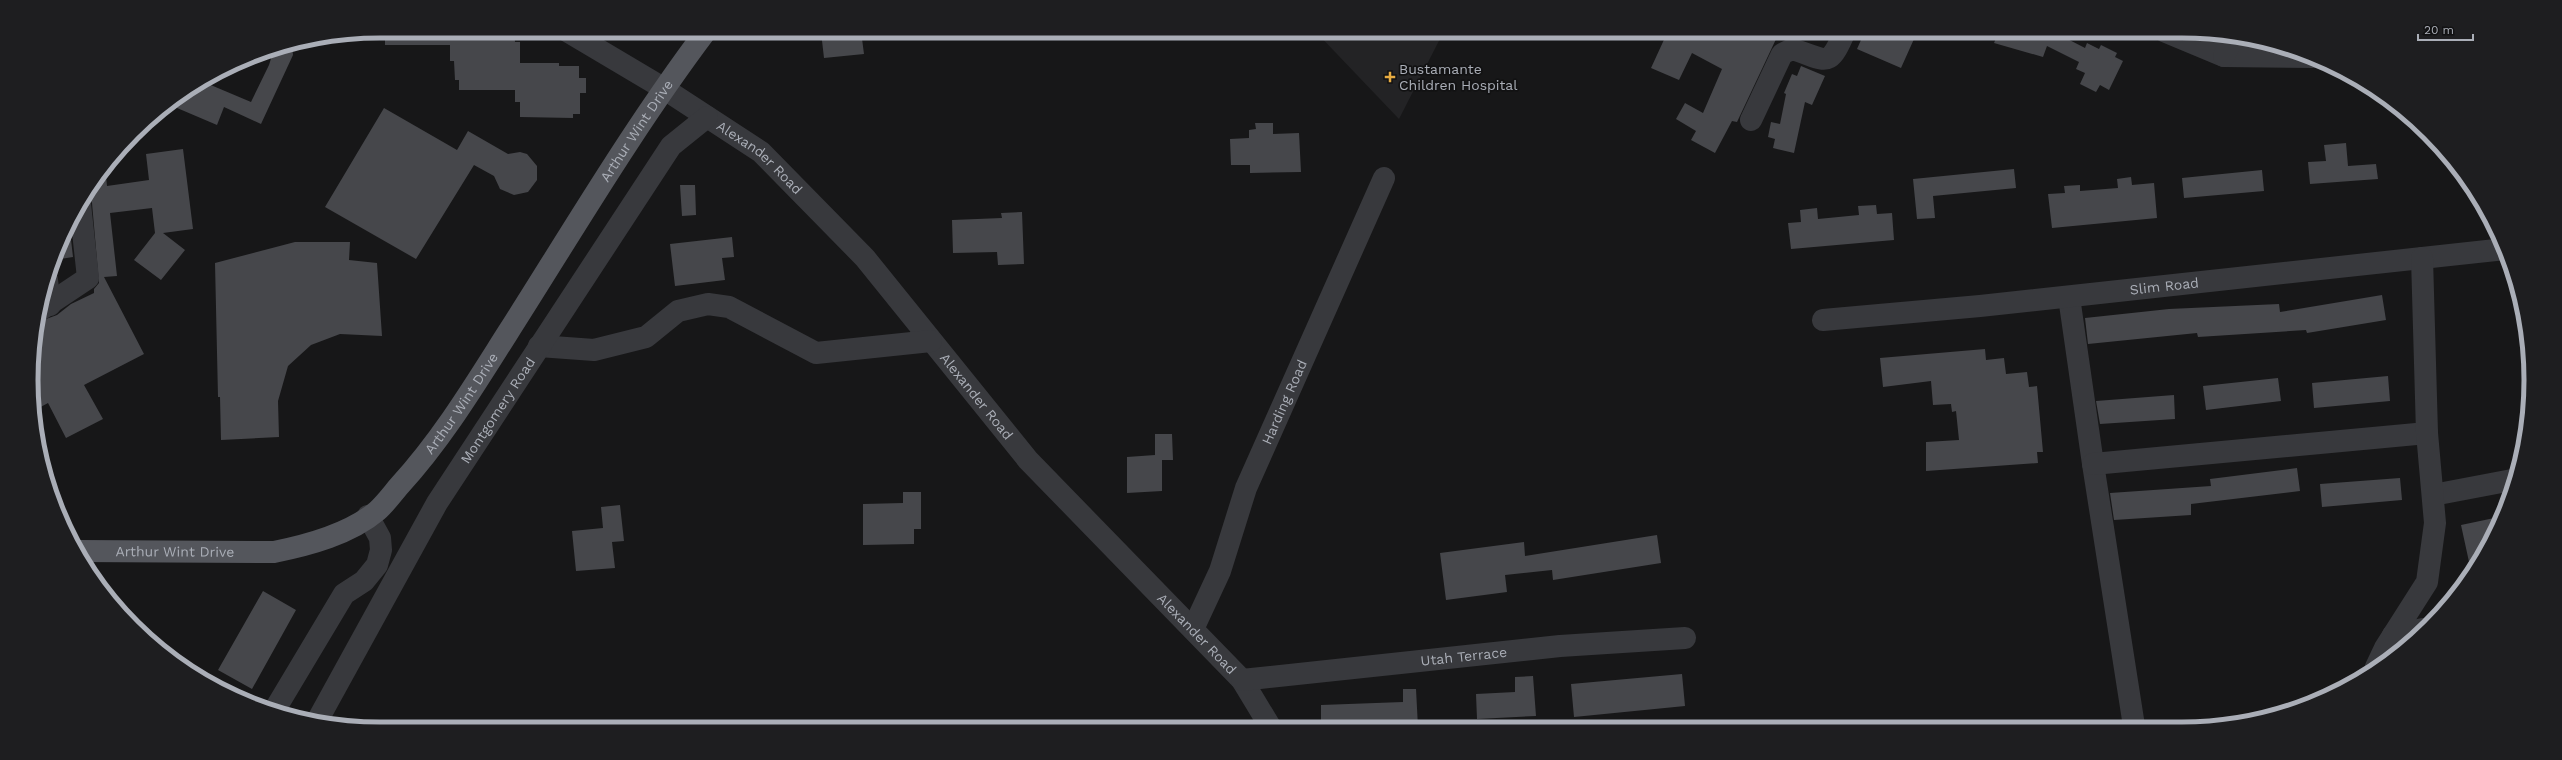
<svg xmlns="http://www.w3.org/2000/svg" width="2562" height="760" font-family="'Work Sans',sans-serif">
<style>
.built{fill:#232325}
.building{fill:#46474b}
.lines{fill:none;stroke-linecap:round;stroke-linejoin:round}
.minor{stroke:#38393d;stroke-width:22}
.major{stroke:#54565c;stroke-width:22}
.poi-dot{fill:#e6ab42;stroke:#121213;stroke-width:1.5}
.labels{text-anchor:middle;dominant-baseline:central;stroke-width:3.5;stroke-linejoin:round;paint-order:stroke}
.poi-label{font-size:14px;fill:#aaaeb7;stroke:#121213;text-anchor:start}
.street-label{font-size:14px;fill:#aaaeb7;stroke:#121213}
.rim{fill:none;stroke:#aaaeb7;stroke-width:5}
</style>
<rect width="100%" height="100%" fill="#171718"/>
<path class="built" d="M1315,31H1444L1399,119Z"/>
<path class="building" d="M385,31H514L515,42H520V63H559V66H579V78H586V93H580V114H573V118L520,117V102H515V90H459V80H455L454,61H450V45H385Z
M861,31L864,54L824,58L821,32Z
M1668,31H1765L1777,37L1737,122L1732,121L1715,153L1691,140L1696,131L1676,119L1685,103L1703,113L1722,69L1692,53L1679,80L1651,68Z
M1865,31H1896L1914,39L1901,68L1857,49Z
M1999,31H2052L2085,48L2087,43L2099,49L2101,45L2117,53L2115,57L2123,61L2109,90L2100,85L2096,92L2080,84L2085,73L2076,69L2079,62L2047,46L2043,57L1994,43Z
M292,44L293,55L261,124L224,107L217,125L170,105L206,83L251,102L269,65L274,49Z
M1801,66L1825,76L1812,105L1805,102L1794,153L1773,148L1775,139L1768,137L1771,122L1780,124L1786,94L1784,93L1792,74L1797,76Z
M384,108L457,150L468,131L508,154L520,152L527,154L537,166V180L528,192L514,195L500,189L494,176L474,165L416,259L325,207Z
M1255,123H1273V134L1299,133L1301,172L1250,173V165H1231L1230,139L1249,138V130L1256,129Z
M2346,143L2348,166L2376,164L2378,179L2310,184L2308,162L2326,161L2324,145Z
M183,149L193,229L163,233L185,250L161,280L134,260L155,233L152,208L110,213L117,276L104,277L144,354L84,385L103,419L66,438L48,403L37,409L32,357L38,322L57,315L71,304L94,293V289L99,283L92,203L87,194L105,166L107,186L149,180L146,154Z
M2014,169L2016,188L1933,196L1935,218L1917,219L1913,179Z
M2262,170L2264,191L2184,198L2182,178Z
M2131,177L2132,185L2154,183L2157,218L2052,228L2048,194L2065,193L2064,186L2080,185V191L2118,188L2117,179Z
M680,185H695L696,215L682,216Z
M1876,205L1877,214L1892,213L1894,240L1791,249L1788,223L1801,222L1800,210L1817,208L1818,219L1859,215L1858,206Z
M1022,212L1024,264L998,265L997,252L953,253L952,220L1002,218L1001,213Z
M69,222L73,257L54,260L67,225Z
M732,237L734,257L722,258L725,280L675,286L670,244Z
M295,242H350L349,260L377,263L382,336L340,334L311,345L288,366L278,401L279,437L221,440L220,397H218L215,263Z
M2382,295L2386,320L2307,333L2306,330L2198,337L2197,333L2088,344L2085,318L2169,309L2279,304L2280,312Z
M1985,349L1986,360L2004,358L2006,374L2027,372L2029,387L2037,386L2043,452H2037L2038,463L1926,471V442L1959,440L1956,411L1952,412L1951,404L1933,405L1931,381L1883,387L1880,358Z
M2388,376L2390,401L2314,408L2312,383Z
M2278,378L2281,401L2206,410L2203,386Z
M2174,395L2175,419L2100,424L2096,401Z
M1155,434H1172L1173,460H1162V491L1127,493V457L1155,455Z
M2297,468L2300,491L2191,504V515L2114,520L2110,493L2211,486L2210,479Z
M2400,478L2402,500L2322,507L2320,484Z
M903,492H921V529H914V544L863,545V504L903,503Z
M620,505L624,541L612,542L615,568L576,571L572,531L603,528L601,507Z
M2499,517L2484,554L2471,571L2461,525Z
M1657,535L1661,563L1553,580L1552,570L1505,575L1507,592L1446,600L1440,553L1524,542L1525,556Z
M263,591L296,610L252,689L218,670Z
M1682,674L1685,706L1574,717L1571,684Z
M1533,676L1536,716L1477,719L1476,694L1515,692V677Z
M1403,689H1416L1418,727H1321V705L1403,702Z"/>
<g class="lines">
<g class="minor">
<path id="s1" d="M567,31L663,88L761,152L865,258L1028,460L1242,680L1271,728"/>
<path d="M2164,31L2224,56L2313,57"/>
<path d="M2224,56L2234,36"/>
<path d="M1751,120L1782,54L1792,49C1828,60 1828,70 1845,31"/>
<path d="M47,280L50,305"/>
<path d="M2069,297L2093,464L2134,726"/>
<path d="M40,310L88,278L80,204"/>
<path id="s2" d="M1823,320L1980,306L2505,249"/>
<path d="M539,346L594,350L646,337L678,311L708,304L729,307L816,353L931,341"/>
<path d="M2093,464L2427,433"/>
<path d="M2433,495L2512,480"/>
<path id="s3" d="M1193,629L1220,571L1246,488L1384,178"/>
<path d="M2393,635L2423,629"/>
<path d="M2376,667L2385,648L2427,582L2435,523L2427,433L2422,258"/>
<path id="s4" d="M1242,680L1560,646L1685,638"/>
<path d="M274,711L344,594L364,581L377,565L381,550L380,538L368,516"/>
<path id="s5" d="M316,723L437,503L671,146L707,117"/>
</g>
<path class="major" id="s6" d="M77,551L274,552C309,545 350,534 377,511C386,503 393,493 400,485C442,439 474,386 507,334C572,232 633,128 706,31"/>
</g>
<path class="poi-dot" d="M1388 71h4v4h4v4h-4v4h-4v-4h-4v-4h4z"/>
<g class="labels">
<g class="poi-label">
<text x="1399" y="69">Bustamante<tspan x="1399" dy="16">Children Hospital</tspan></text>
</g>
<g class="street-label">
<text stroke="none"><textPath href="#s6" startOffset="770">Arthur Wint Drive</textPath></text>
<text stroke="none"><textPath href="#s1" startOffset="231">Alexander Road</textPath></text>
<text stroke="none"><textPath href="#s2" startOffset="343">Slim Road</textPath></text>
<text stroke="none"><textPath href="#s1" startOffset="555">Alexander Road</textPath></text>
<text stroke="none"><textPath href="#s3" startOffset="245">Harding Road</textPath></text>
<text stroke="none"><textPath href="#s6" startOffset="446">Arthur Wint Drive</textPath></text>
<text stroke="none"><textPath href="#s5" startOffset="362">Montgomery Road</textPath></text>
<text stroke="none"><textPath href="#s6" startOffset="98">Arthur Wint Drive</textPath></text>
<text stroke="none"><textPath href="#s1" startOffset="879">Alexander Road</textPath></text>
<text stroke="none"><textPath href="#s4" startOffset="223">Utah Terrace</textPath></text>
</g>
</g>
<path d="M0 0H2562V760H0ZM380 38H2182A342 342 0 0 1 2524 380V380A342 342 0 0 1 2182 722H380A342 342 0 0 1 38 380V380A342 342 0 0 1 380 38Z" fill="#1e1e20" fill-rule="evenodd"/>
<path class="rim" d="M380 38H2182A342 342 0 0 1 2524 380V380A342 342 0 0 1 2182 722H380A342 342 0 0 1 38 380V380A342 342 0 0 1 380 38Z"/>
<path d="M2418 34v6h55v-6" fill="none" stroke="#aaaeb7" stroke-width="2"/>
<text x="2424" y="34" font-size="12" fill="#aaaeb7" stroke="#121213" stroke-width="3" paint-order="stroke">20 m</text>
</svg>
